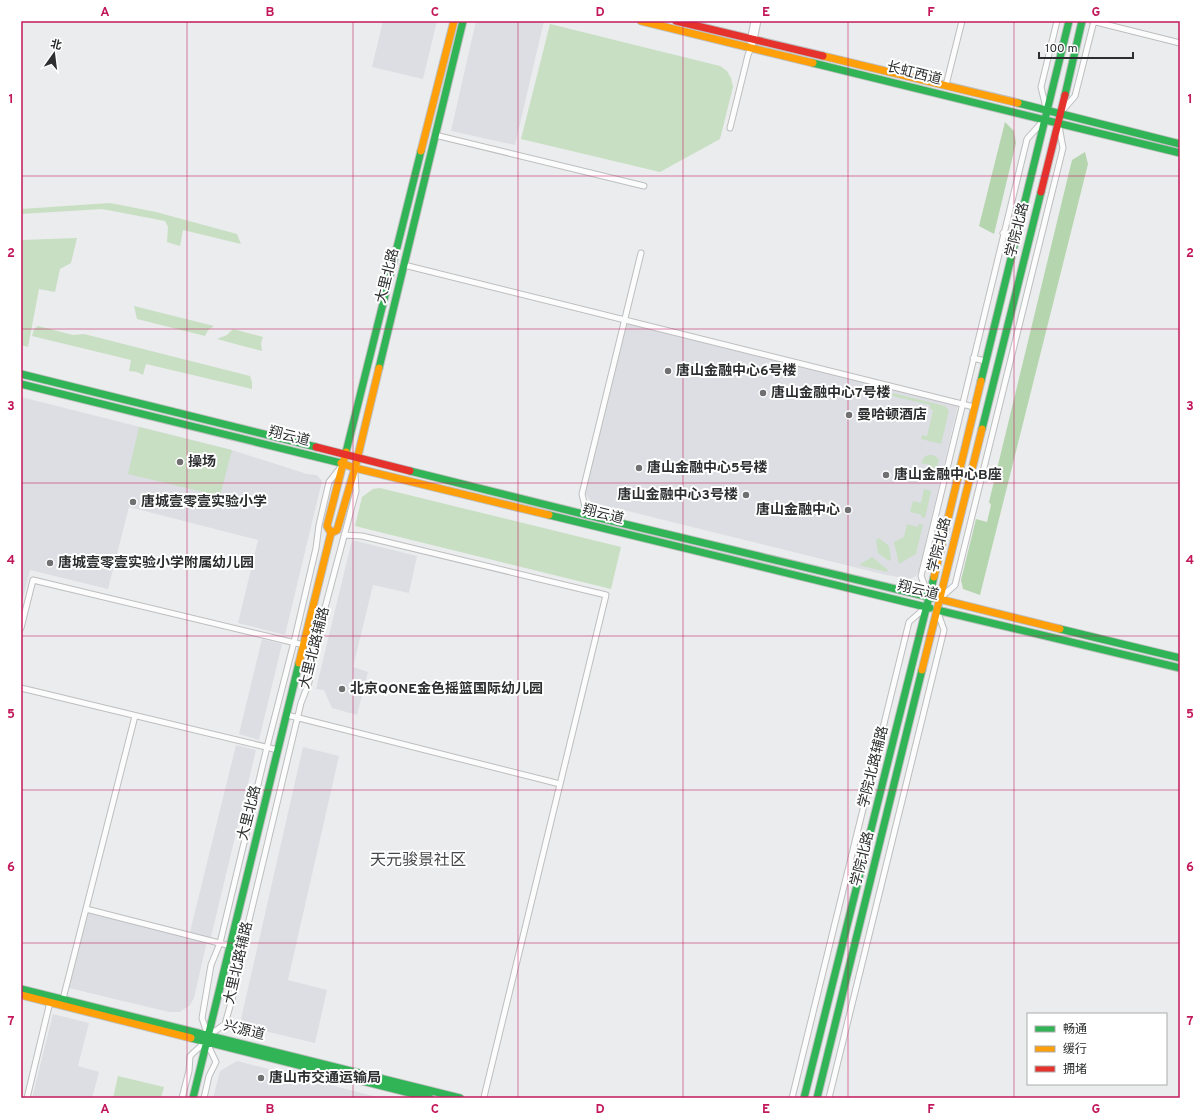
<svg xmlns="http://www.w3.org/2000/svg" width="1201" height="1119" font-family="Overpass,'Noto Sans SC',sans-serif">
<style>
.built{fill:#dcdee3}
.green{fill:#c8dfc4}
.forest{fill:#b5d5af}
.lines{fill:none;stroke-linecap:round;stroke-linejoin:round}
.street-casing{stroke:#bdbebf;stroke-width:7}
.fast-casing{stroke:#bdbebf;stroke-width:9}
.slow-casing{stroke:#bdbebf;stroke-width:9}
.jam-casing{stroke:#bdbebf;stroke-width:9}
.street{stroke:#fcfcfc;stroke-width:5}
.fast{stroke:#30b455;stroke-width:7}
.slow{stroke:#ff9f0a;stroke-width:7}
.jam{stroke:#e5322d;stroke-width:7}
.grid{fill:none;stroke:#c2185b;stroke-width:1;stroke-opacity:0.55}
.poi-dot{fill:#707072;stroke:#fff;stroke-width:1.5}
.labels{text-anchor:middle;dominant-baseline:central;stroke-width:4;stroke-linejoin:round;paint-order:stroke}
.street-label{font-size:14px;fill:#2d2e2f;stroke:#fff}
.poi-label{font-size:14px;font-weight:bold;fill:#2d2e2f;stroke:#fff;text-anchor:start}
.quarter-label{font-size:16px;fill:#47484a;stroke:#fff}
.neatline{fill:none;stroke:#c2185b;stroke-width:1.5}
.grid-label{font-size:13px;text-anchor:middle;font-weight:bold;fill:#c2185b}
</style>
<rect width="100%" height="100%" fill="#ebeced"/>
<path class="built" d="M383,21H437L423,79L372,67Z
M476,21H544L515,145L451,131Z
M634,319L959,401L919,570L916,576L910,579L886,575L591,502L585,493L627,323Z
M21,397L232,450L307,474L317,475L322,481L285,635L238,623L258,540L129,507L108,589L30,570L21,606Z
M352,540L417,556L409,593L373,585L353,667L368,672L357,715L332,708L324,690L316,689Z
M262,639L282,644L259,740L239,734Z
M236,745L256,750L210,941H207L194,998L190,1005L180,1012H169L69,988L88,913L189,936Z
M303,747L339,756L288,980L327,990L315,1043L248,1027L241,1019Z
M53,1014L89,1023L78,1066L99,1072L92,1098H32Z
M237,1061L381,1098H213L220,1071Z"/>
<path class="green" d="M550,24L720,66L727,71L731,78L733,87L720,139L660,172L521,139Z
M110,203L156,212L237,234L241,244L183,230L180,246L167,242L168,227L165,221L102,209L21,214V209Z
M77,238L71,263L60,269L55,292L39,289L28,347L21,345V240Z
M134,306L214,326L208,330L205,336L137,319Z
M38,326L73,335L84,334L250,376L252,382V389L146,364L143,375L137,372L129,371L131,360L32,336L34,329Z
M233,329L263,337L261,343L262,351L217,339L227,335Z
M893,393L945,406L949,411L941,444L921,439L922,435L927,436L933,410L930,409V405L892,396Z
M139,427L232,450L220,496L128,474Z
M929,455H933L939,459L935,476L928,474L930,465L921,463L925,456Z
M380,488L621,547L611,589L355,526L362,497L373,489Z
M924,489L931,491L925,518L921,517L922,515L910,512L913,501L921,503Z
M907,524L918,527L919,524H923L916,554L899,564L894,542L904,537Z
M879,538L889,546L891,559L889,561L878,553L876,540Z
M872,557L888,570L887,572L859,565Z
M118,1076L164,1087L161,1098H113Z"/>
<path class="forest" d="M1005,122L1014,131L1016,143L994,234L979,226Z
M1085,152L1088,164L980,595L963,589L961,580L976,519L987,522L991,505L989,502L1072,160Z"/>
<g class="lines">
<defs>
<path id="street" d="M1092,21L1180,43
M750,41L754,21
M946,85L962,21
M1046,108L1041,87L1057,21
M1062,111L1075,96L1094,21
M730,128L748,55L754,40L758,21
M435,135L644,186
M1003,233L1014,241
M404,265L974,407
M973,358L985,361
M340,468L329,482L319,525L316,548L294,642L267,747L220,943L211,965L202,1018L208,1036L225,1024L236,985L240,958L301,703L309,682L322,619L356,491L355,473
M587,515L582,494L641,253
M344,535L362,536L606,595L484,1097
M929,597L921,576L1027,139L1043,121
M939,599L955,585L1063,148L1059,126
M21,628L33,580L304,645
M21,688L278,750
M287,715L560,784
M86,909L231,946
M63,999L135,716
M27,1098L50,1002
M182,1098L189,1071L190,1056L206,1041L216,1062L209,1076L204,1098
M792,1098L909,622L926,607
M829,1098L944,630L937,610"/>
<path id="fast" d="M813,63L1180,153
M1065,95L1082,21
M1018,103L1180,144
M379,368L463,21
M21,374L316,447
M981,381L1069,21
M21,384L341,463
M982,429L1041,192
M346,452L421,151
M410,471L587,515L933,598
M549,515L930,608
M937,610L1180,668
M1060,629L1180,658
M21,989L460,1098
M191,1038L430,1098
M193,1098L299,663
M804,1098L934,577
M817,1098L922,670"/>
<path id="slow" d="M641,21L813,63
M823,56L1018,103
M421,151L454,21
M341,463L355,468L549,515
M331,533L337,530L355,468L379,368
M934,577L981,381
M939,599L1060,629
M299,663L331,533L327,526L346,452
M922,670L982,429
M21,995L191,1038"/>
<path id="jam" d="M676,21L823,56
M1041,192L1065,95
M316,447L410,471"/>
</defs>
<use href="#street" class="street-casing"/>
<use href="#fast" class="fast-casing"/>
<use href="#slow" class="slow-casing"/>
<use href="#jam" class="jam-casing"/>
<use href="#street" class="street"/>
<use href="#fast" class="fast"/>
<use href="#slow" class="slow"/>
<use href="#jam" class="jam"/>
</g>
<path class="grid" d="M187,21V1098M353,21V1098M518,21V1098M683,21V1098M848,21V1098M1014,21V1098M21,176H1180M21,329H1180M21,483H1180M21,636H1180M21,790H1180M21,943H1180"/>
<g class="poi-dot">
<circle cx="668" cy="371" r="4"/>
<circle cx="763" cy="393" r="4"/>
<circle cx="849" cy="415" r="4"/>
<circle cx="180" cy="462" r="4"/>
<circle cx="639" cy="468" r="4"/>
<circle cx="886" cy="475" r="4"/>
<circle cx="746" cy="495" r="4"/>
<circle cx="133" cy="502" r="4"/>
<circle cx="848" cy="510" r="4"/>
<circle cx="50" cy="563" r="4"/>
<circle cx="342" cy="689" r="4"/>
<circle cx="261" cy="1078" r="4"/>
</g>
<g class="labels">
<g class="street-label">
<text transform="translate(914 74) rotate(14)">长虹西道</text>
<text transform="translate(1018 230) rotate(-76)">学院北路</text>
<text transform="translate(388 276) rotate(-76)">大里北路</text>
<text transform="translate(289 437) rotate(14)">翔云道</text>
<text transform="translate(603 515) rotate(14)">翔云道</text>
<text transform="translate(940 545) rotate(-76)">学院北路</text>
<text transform="translate(918 591) rotate(14)">翔云道</text>
<text transform="translate(315 648) rotate(-76)">大里北路辅路</text>
<text transform="translate(874 767) rotate(-76)">学院北路辅路</text>
<text transform="translate(250 813) rotate(-76)">大里北路</text>
<text transform="translate(863 859) rotate(-76)">学院北路</text>
<text transform="translate(239 963) rotate(-77)">大里北路辅路</text>
<text transform="translate(244 1031) rotate(14)">兴源道</text>
</g>
<g class="poi-label">
<text x="676" y="371">唐山金融中心6号楼</text>
<text x="771" y="393">唐山金融中心7号楼</text>
<text x="857" y="415">曼哈顿酒店</text>
<text x="188" y="462">操场</text>
<text x="647" y="468">唐山金融中心5号楼</text>
<text x="894" y="475">唐山金融中心B座</text>
<text x="738" y="495" text-anchor="end">唐山金融中心3号楼</text>
<text x="141" y="502">唐城壹零壹实验小学</text>
<text x="840" y="510" text-anchor="end">唐山金融中心</text>
<text x="58" y="563">唐城壹零壹实验小学附属幼儿园</text>
<text x="350" y="689">北京QONE金色摇篮国际幼儿园</text>
<text x="269" y="1078">唐山市交通运输局</text>
</g>
<g class="quarter-label">
<text x="418" y="861">天元骏景社区</text>
</g>
</g>
<rect width="1201" height="1119" fill="none" stroke="#ffffff" stroke-width="44"/>
<rect x="1027" y="1013" width="140" height="72" fill="#ffffff" stroke="#ababac"/>
<rect x="1035" y="1026" width="20" height="6" fill="#30b455" stroke="#ababac"/>
<text x="1063" y="1033" font-size="12" fill="#2d2e2f">畅通</text>
<rect x="1035" y="1046" width="20" height="6" fill="#ff9f0a" stroke="#ababac"/>
<text x="1063" y="1053" font-size="12" fill="#2d2e2f">缓行</text>
<rect x="1035" y="1066" width="20" height="6" fill="#e5322d" stroke="#ababac"/>
<text x="1063" y="1073" font-size="12" fill="#2d2e2f">拥堵</text>
<g transform="translate(54 54) rotate(14)" stroke="#ffffff" stroke-width="3" paint-order="stroke">
<path d="M0-3L7 15L0 10L-7 15Z" fill="#2d2e2f"/>
<text y="-6" font-size="11" font-weight="bold" text-anchor="middle" fill="#2d2e2f">北</text>
</g>
<path d="M1039 52v6h94v-6" fill="none" stroke="#2d2e2f" stroke-width="2"/>
<text x="1045" y="52" font-size="12" fill="#2d2e2f" stroke="#ffffff" stroke-width="3" paint-order="stroke">100 m</text>
<rect x="22" y="22" width="1157" height="1075" class="neatline"/>
<g class="grid-label">
<text x="105" y="16">A</text>
<text x="270" y="16">B</text>
<text x="435" y="16">C</text>
<text x="600" y="16">D</text>
<text x="766" y="16">E</text>
<text x="931" y="16">F</text>
<text x="1096" y="16">G</text>
<text x="11" y="103">1</text>
<text x="1190" y="103">1</text>
<text x="11" y="257">2</text>
<text x="1190" y="257">2</text>
<text x="11" y="410">3</text>
<text x="1190" y="410">3</text>
<text x="11" y="564">4</text>
<text x="1190" y="564">4</text>
<text x="11" y="718">5</text>
<text x="1190" y="718">5</text>
<text x="11" y="871">6</text>
<text x="1190" y="871">6</text>
<text x="11" y="1025">7</text>
<text x="1190" y="1025">7</text>
<text x="105" y="1113">A</text>
<text x="270" y="1113">B</text>
<text x="435" y="1113">C</text>
<text x="600" y="1113">D</text>
<text x="766" y="1113">E</text>
<text x="931" y="1113">F</text>
<text x="1096" y="1113">G</text>
</g>
</svg>
